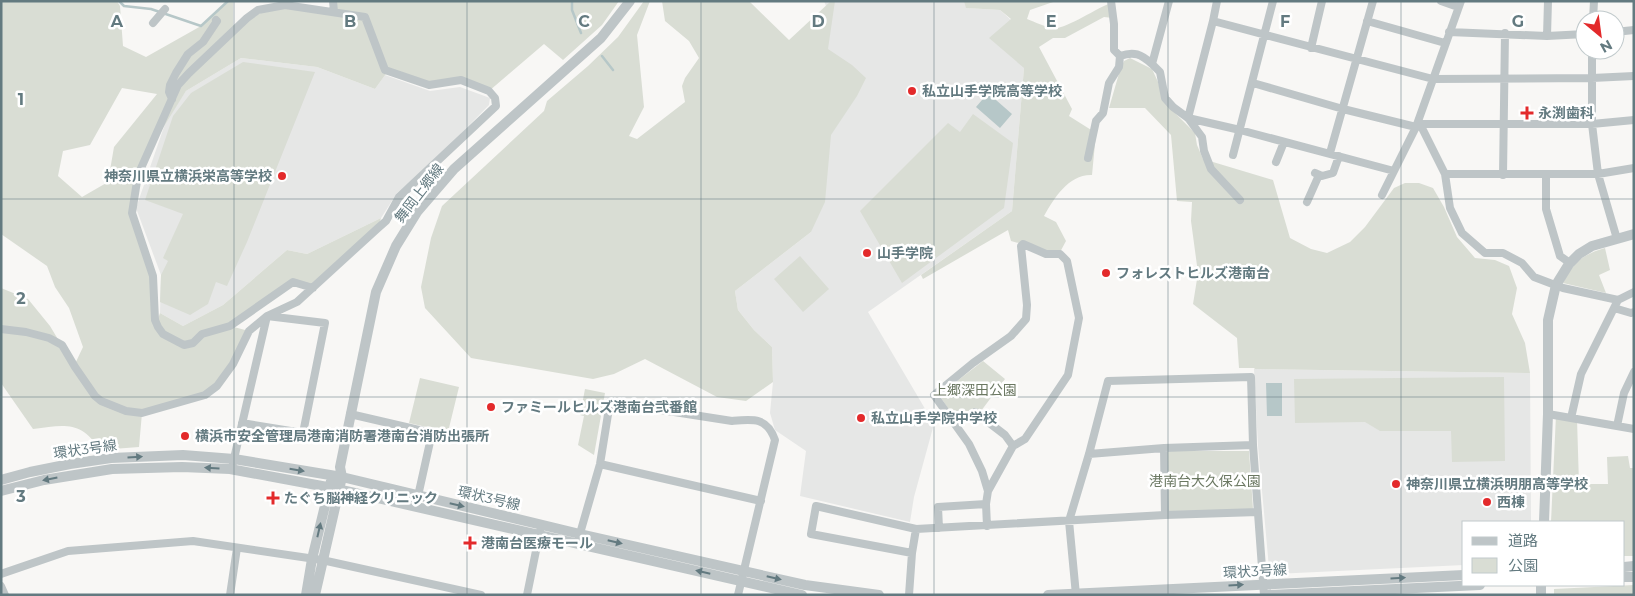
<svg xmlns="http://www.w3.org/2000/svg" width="1635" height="596" font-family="Montserrat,'Noto Sans JP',sans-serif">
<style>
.built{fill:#e6e7e6}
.green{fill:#d9ddd4;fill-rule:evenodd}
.water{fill:#b6c7c8}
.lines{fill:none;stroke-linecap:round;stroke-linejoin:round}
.stream{stroke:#b6c7c8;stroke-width:2.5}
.minor{stroke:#bec5c7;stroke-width:8}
.tertiary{stroke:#bec5c7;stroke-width:10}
.oneway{fill:#637a80}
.grid{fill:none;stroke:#637a80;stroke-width:1;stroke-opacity:0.55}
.poi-dot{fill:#e32a2b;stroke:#fff;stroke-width:2}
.labels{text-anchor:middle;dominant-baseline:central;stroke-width:5;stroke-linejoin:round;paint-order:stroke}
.poi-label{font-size:14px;font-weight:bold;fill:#637a80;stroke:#fff;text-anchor:start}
.street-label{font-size:14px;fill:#637a80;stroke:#fff}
.park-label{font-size:14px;fill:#6b7862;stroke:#fff}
.grid-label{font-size:16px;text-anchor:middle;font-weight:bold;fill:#637a80;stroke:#fff;stroke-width:5;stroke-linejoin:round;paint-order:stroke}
</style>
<rect width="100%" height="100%" fill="#f8f7f5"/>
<path class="built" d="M824,1H965L967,8L1000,10L1011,20L1024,68L1012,211L868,312L934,424L914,497L910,522L800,496L806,451L775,430L770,413L773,382L772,347L754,330L738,310L735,291L811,232L828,49L826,6Z
M241,58L317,67L375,89L385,75L430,91L460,87L490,98L489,105L436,159L397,193L381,218L307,254L287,250L223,305L183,326L160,313L161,275L136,208L166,121L186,91Z
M1254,369L1530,373L1531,522H1464V565L1275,574L1269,568L1258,446Z"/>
<path class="green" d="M1,1H117L120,6L123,46L146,57L201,26L228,1H233V31L247,18L285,5L333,12V1H619L602,25L563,60L544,44L489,91L461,80L429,85L388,71L375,89L317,67L241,58L186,91L138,168C123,203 141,234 150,269C155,286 155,305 157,322L160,313L183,326L223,305L287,250L307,254L381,218L378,228L311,290L293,282L230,326L249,331L233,364L205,395L142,413L139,447L100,450C81,420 64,425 33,429L1,383V288L28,299L50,326L74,366L83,347L69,308L55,287L47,266L1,234ZM122,88L157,94L114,147L108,182L82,197L58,176L63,151L90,145Z
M644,1H650L637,35L644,107L629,136L637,139L685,102L682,86L685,78L699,58L689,41L665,21L662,1H749L789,40L831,1H835L828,49L852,65L866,78L857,96L831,135L825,202L811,232L735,291L738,310L754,330L772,347L773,382L746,401L717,397L645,359L614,374L593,379L471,358L425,308L421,287L431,238L442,206L544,111L547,101L588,66L618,37Z
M964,1H1056L1030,10L1027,19C1035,22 1045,27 1053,28C1065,30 1098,7 1111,3L1113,18L1104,17L1065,38H1053L1039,47L1072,109L1069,116L1096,133L1092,175C1069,174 1054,198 1044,216L1056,222L1066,241L1059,254L1011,241L1008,230L923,279L921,275L1012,211L1024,68L989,38L1011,19L1000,10L966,8Z
M1130,58L1152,69L1158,82L1163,101L1195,133L1197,145L1203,159L1273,180L1290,238L1311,249L1327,253L1350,242L1365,227L1394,188L1405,183H1419L1433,188L1444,207L1457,237L1475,258L1495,260L1509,266L1517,288L1512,314L1525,343L1530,373L1254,369L1255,368H1239L1237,338L1193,304L1198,273L1191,221L1192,202L1177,201L1171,135L1145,108H1109L1120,70L1124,61Z
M243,62L315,72L247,242L227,286L216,282L208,304L190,315L160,302L161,275L168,261L163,258L183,214L145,200L173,116L191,93Z
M973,114L1013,143L1004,208L902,283L860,211L948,123L960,132Z
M1605,248L1610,270L1599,275L1606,293L1563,283C1573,262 1584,254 1605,248Z
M800,256L829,289L803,312L774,279Z
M983,361L1005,379L981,411L976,408L956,420L939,395Z
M1504,377L1505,461L1452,462L1451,431H1380L1365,422L1295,423L1294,379Z
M420,378L459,387L448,432L409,423Z
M585,389L605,393L594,455L578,445L584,416L580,415Z
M1556,415L1577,419L1579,484H1608L1607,457L1628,456L1630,468H1634V556H1624V522H1551Z
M1167,451H1249L1253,509L1168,512Z
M1634,585V595H1554V589Z"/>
<path class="water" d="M988,93L1012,114L1000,128L976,107Z
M1266,383H1282V416H1267Z"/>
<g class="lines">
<path class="stream" d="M119,1L124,6L151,9L201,26L228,1
M572,1V10L581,33
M602,56L613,70"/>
<path class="minor" d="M333,1L334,12
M1111,1L1114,24V50L1120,56
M1169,1L1152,64L1160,72L1165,98L1173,107L1188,118L1202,137L1204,151L1211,169L1240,200
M1441,1L1458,7
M1593,20L1594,1
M1213,21L1217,1
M1367,21L1445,43
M153,23L165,9
M1449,32L1547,36L1585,34
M1615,32L1634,30
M1547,36L1548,1
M1311,48L1322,1
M1592,50V124L1598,174L1617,239
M1253,83L1343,109L1416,127L1420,124H1592L1634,120
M172,99L169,92L170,85L176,73L188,54L203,42L217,21L216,20
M1188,118L1213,21L1433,79L1592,78L1634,76
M1188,118L1240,130L1394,171L1416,127L1461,1
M1420,124L1445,174L1450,208L1462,233L1485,253H1503L1522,263L1534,277L1563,288L1618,300L1634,292
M1330,153L1373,1
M1233,155L1273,1
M1088,158L1096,121L1103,113L1109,83L1119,67L1120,56C1134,51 1141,54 1152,64
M1276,162L1284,142
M1315,173L1322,176L1333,173L1339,156
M1445,174H1598L1634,168
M1503,175L1505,33
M1546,175V209L1560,256L1570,263
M1382,195L1394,171
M1307,202L1319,175
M1614,308L1631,313L1634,312
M1,329L26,332L49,338L62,345L75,367L95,396L101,401L126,411L142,413L205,395L217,386L233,364L249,331L267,316L325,323L303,433L242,423
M350,414L432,433L418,496
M1548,414L1634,429
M1571,418L1581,374L1618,300
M955,424L975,412L1005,435L1013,446
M1617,426L1624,393L1634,372
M1164,448L1165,515
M1089,454L1164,448L1253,445
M233,463L267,316L297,302L378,228L386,221L399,197L496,106L495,98L489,91L461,80L429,85L385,70L365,17L285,5L258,10L247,18L189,73L178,85L138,175L132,213L153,276L155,320L158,327L163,334L184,345L193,343L202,334L230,326L293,282L313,288
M600,464L761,501
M987,526L986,504L988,491L982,471L969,444L934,395L973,363L1011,336L1026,319L1027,305L1021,246L1023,244L1046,254H1060L1067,261L1079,318L1068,375L1025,439L1013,446L988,491
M939,528L938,507L986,504
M579,537L600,464L610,402L732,421C753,419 767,417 775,440L738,595
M912,553L811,534L816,506L916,529
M1,574L68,551L193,541L322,560L481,595
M1,586L5,595
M230,595L237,548
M527,595L540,531
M909,595L912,553L916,529L1165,515L1258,512
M1076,595L1069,521L1089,454L1108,381L1251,377L1253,445L1264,595"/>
<path class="tertiary" d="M1,480L30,472L70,464L111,458L183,455L234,459L342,477L580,534L805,585L879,595
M1,491L44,480L112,469L182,467L230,469L338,489L802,595
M1544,522L1548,414V320L1556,285L1569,264L1579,254L1592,246L1634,234
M1624,567L1634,566
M1624,577H1634
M1541,585V595
M306,595L312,559L331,481
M315,595L342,477L340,467L376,292L396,246L417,212L454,169L601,38L630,1
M1048,595L1464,575
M1268,595L1480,585"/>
</g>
<defs><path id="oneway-solid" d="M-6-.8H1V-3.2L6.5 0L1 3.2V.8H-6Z" transform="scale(1.25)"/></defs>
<g class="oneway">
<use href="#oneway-solid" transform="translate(135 457) rotate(-4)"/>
<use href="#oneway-solid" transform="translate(212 468) rotate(-176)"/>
<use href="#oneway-solid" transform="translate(297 470) rotate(9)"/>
<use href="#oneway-solid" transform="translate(50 479) rotate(169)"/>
<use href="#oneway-solid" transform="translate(457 505) rotate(13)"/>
<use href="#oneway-solid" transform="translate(319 530) rotate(-77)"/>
<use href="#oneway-solid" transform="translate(615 542) rotate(13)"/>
<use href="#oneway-solid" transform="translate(703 572) rotate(-167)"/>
<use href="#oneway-solid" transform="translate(774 578) rotate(13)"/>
<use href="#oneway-solid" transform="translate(1398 578) rotate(-3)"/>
<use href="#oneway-solid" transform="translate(1236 585) rotate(-3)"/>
</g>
<path class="grid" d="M234,1V595M467,1V595M701,1V595M934,1V595M1168,1V595M1401,1V595M1,199H1634M1,397H1634"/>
<g class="poi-dot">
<circle cx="912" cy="91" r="5"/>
<path d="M1524.5 105.5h5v5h5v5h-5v5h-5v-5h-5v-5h5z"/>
<circle cx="282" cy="176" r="5"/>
<circle cx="867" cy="253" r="5"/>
<circle cx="1106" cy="273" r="5"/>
<circle cx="491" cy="407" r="5"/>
<circle cx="861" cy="418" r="5"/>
<circle cx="185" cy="436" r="5"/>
<circle cx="1396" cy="484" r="5"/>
<path d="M270.5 490.5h5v5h5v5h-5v5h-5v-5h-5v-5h5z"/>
<circle cx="1487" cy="502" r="5"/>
<path d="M467.5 535.5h5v5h5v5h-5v5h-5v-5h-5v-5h5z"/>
</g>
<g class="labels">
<g class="poi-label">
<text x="922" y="91">私立山手学院高等学校</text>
<text x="1538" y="113">永渕歯科</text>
<text x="272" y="176" text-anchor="end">神奈川県立横浜栄高等学校</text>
<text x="877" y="253">山手学院</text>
<text x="1116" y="273">フォレストヒルズ港南台</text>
<text x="501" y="407">ファミールヒルズ港南台弐番館</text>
<text x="871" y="418">私立山手学院中学校</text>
<text x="195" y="436">横浜市安全管理局港南消防署港南台消防出張所</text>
<text x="1406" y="484">神奈川県立横浜明朋高等学校</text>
<text x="284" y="498">たぐち脳神経クリニック</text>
<text x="1497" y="502">西棟</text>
<text x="481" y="543">港南台医療モール</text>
</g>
<g class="street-label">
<text transform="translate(419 193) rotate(-52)">舞岡上郷線</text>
<text transform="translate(85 449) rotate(-8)">環状3号線</text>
<text transform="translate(489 498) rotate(13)">環状3号線</text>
<text transform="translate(1255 571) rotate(-3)">環状3号線</text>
</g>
<g class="park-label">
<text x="975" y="390">上郷深田公園</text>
<text x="1205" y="481">港南台大久保公園</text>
</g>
</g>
<g class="grid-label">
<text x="117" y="27">A</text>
<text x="350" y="27">B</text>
<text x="584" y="27">C</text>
<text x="818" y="27">D</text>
<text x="1051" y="27">E</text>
<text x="1285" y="27">F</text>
<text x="1518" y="27">G</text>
<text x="21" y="105">1</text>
<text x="21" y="304">2</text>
<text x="21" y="502">3</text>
</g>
<rect width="1635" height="596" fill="none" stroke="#637a80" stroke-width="5"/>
<rect x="1462" y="521" width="162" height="65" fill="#ffffff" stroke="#c1cacc"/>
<rect x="1472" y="537" width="25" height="8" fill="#bec5c7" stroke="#c1cacc"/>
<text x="1508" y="546" font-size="15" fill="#637a80">道路</text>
<rect x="1472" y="558" width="25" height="15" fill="#d9ddd4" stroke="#c1cacc"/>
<text x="1508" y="571" font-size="15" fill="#637a80">公園</text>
<g transform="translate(1600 35) rotate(151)"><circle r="24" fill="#ffffff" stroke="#c1cacc"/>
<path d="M0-4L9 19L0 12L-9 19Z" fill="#e32a2b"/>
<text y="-8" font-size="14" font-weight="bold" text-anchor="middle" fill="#637a80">N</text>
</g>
</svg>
